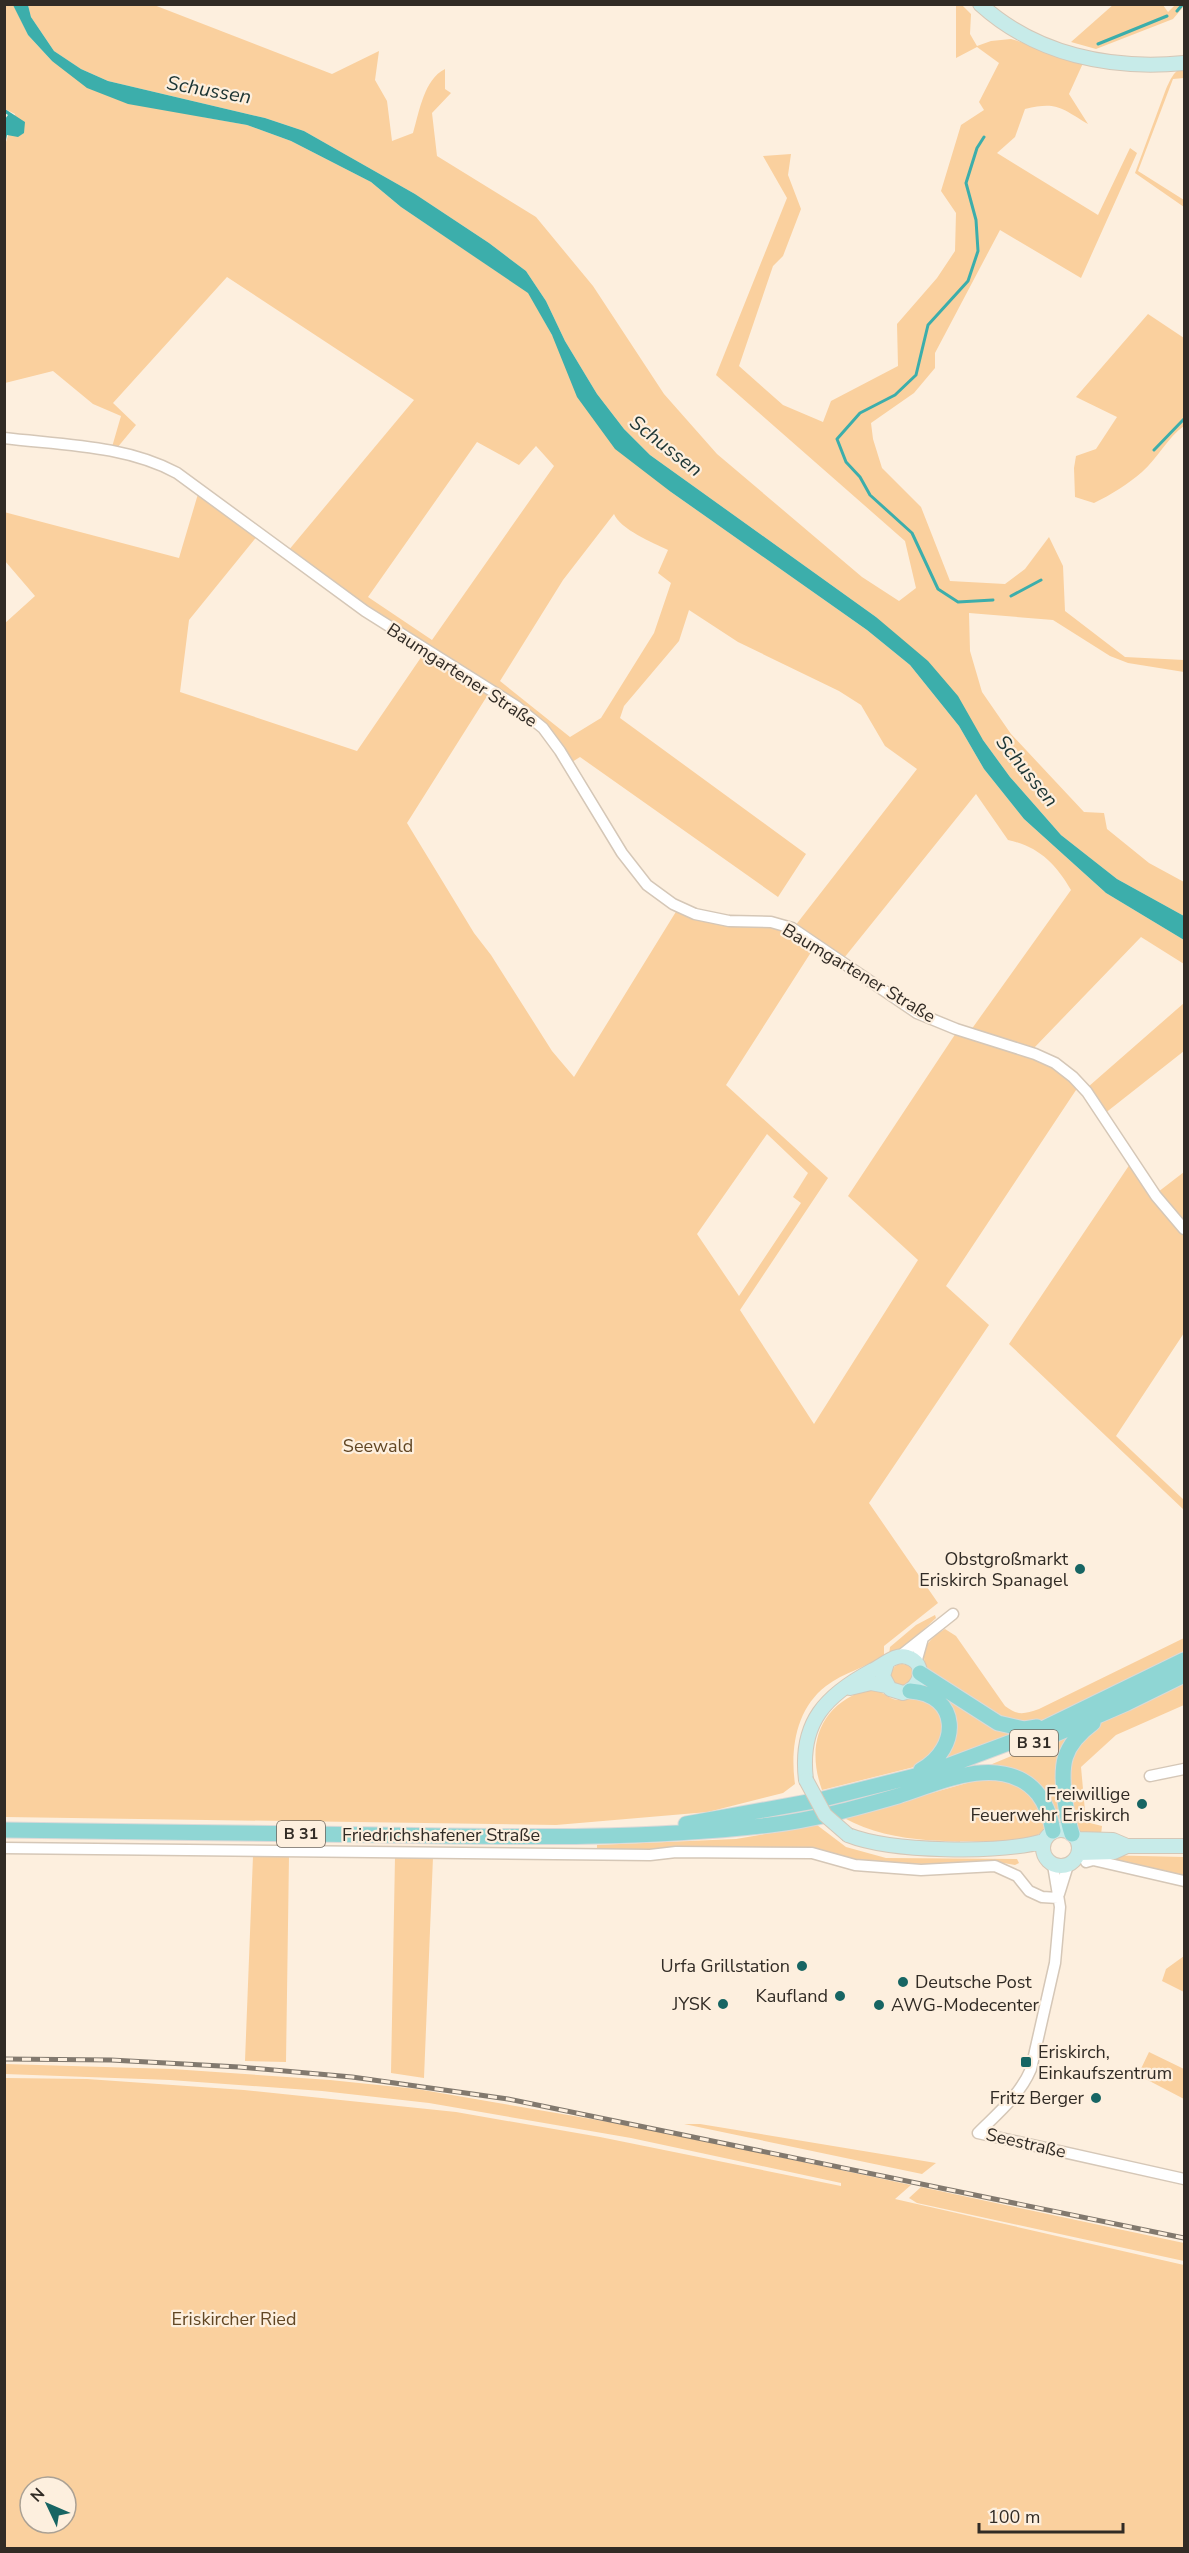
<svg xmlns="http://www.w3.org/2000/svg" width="1189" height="2553" font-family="'Nunito Sans',sans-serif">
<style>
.green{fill:#fad09e;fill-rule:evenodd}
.water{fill:#3caeab}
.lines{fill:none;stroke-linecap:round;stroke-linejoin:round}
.stream{stroke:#3caeab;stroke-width:3}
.street-casing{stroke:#d5c7b7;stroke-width:13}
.secondary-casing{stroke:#d5c7b7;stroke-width:16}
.primary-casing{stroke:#dad9d8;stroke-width:17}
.street{stroke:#fff;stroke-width:10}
.secondary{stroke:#c7ebe9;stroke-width:14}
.primary{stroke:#8fd6d4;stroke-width:15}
.rail-casing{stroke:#82796e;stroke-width:5}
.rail{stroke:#fdefde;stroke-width:3;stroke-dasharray:9;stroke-linecap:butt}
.secondary-bridge-casing{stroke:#d5c7b7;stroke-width:16;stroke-linecap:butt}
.secondary-bridge{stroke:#c7ebe9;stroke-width:14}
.poi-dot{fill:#176563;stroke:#fdefde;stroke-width:2}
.labels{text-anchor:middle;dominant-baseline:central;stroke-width:4.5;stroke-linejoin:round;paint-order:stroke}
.shield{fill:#fdefde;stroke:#6e665c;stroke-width:1.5}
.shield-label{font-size:16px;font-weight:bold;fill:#312b25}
.street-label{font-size:18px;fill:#312b25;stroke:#fdefde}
.park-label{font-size:18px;fill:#614623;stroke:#fdefde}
.poi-label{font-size:18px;fill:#312b25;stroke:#fdefde;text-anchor:end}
.water-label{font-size:20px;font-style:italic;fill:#1b3433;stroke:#fdefde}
</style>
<rect width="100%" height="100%" fill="#fdefde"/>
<path class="green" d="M13,4L28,35L52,61L203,117L247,125L291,141L371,182L401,207L529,293L552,335L671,492L867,630L910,665L959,726L984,769L1024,819L1106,893L1184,940V964L1141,937L1033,1049L971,1030L1071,890C1055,863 1039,847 1008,840L976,794L844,958L795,926L917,769L885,746L861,705L839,691L738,642L689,610L679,641L624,706L620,718L806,854L778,897L580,757L572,762L557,738L543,723L363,606L288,551L414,400L227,277L113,403L136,425L117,448L112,447L121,416L93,404L53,371L5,383V145L15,114L5,109V5ZM477,442L519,465L536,446L554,466L432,640L368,597ZM614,514C620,529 653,543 668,550L658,573L671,583L654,633L601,718L570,737L500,681L563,580Z
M1114,4L1163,5L1168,12L1175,5L1184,6L1173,19L1096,49L1071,42Z
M28,5H154L332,74L379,51L375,80L387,101L392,141L413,133C419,113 424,79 445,69V89L451,93L432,113L437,156L536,217L593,286L664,394L717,454L862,577L899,601L916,588L905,541L716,375L787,198L763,156L791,154L788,175L801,209L783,256L773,266L739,366L783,405L823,422L831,401L898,366L897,324L937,278L955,251L956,213L941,191L961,125L984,110L979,102L999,63L977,47L956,58V5H962L971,14L970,34L977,46L991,41L1011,39L1084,61L1069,94L1088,124C1061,108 1057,101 1025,109L1015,137L997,153L1098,215L1130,148L1137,153L1081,278L1000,230L935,353V368L914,393L871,423L873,439L882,468L921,507L950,581L1005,584L1025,569L1049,537L1063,566L1065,611L1125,657L1184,660V672L1128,663L1110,656L1053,620L969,613L970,651L982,692L1011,734L1084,812L1104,813L1107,829L1149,863L1184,882V916L1117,879L1061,835L1010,777L983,740L876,617L650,455L624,429L597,394L565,341L546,301L526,271L489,243L415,194L304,131L265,118L108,81L81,69L54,51L31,17Z
M1184,68V78L1173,79L1138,171L1184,200V207L1135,173L1166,89C1170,81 1174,69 1184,68Z
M1148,314L1184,338V426C1167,438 1158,458 1142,472C1128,484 1111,495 1094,503L1075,497L1074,468L1076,456L1096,449L1117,417L1076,397Z
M198,494L258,535L189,620L180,692L357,751L424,653L489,693L407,823L474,933L491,955L552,1051L574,1077L677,910L758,924L794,933L815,946L726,1085L828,1178L740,1310L814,1424L918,1260L848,1196L956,1033L1052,1065L1078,1087L946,1286L989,1325L869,1503L938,1603L884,1646V1655C866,1668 844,1672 826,1686C796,1709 790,1749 795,1784L783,1793L708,1812L556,1825L5,1817L4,624L35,596L5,561L4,512L179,558ZM767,1134L808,1173L793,1197L801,1203L739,1296L697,1234Z
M1184,1003V1051L1104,1114L1088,1087Z
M1130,1164L1173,1223L1184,1234V1333L1116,1436L1184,1500V1510L1009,1344Z
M1184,1172V1225L1158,1192Z
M935,1615L936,1618L903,1649L889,1655L890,1647L916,1625Z
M945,1629L956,1636L1005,1706C1018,1716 1024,1714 1039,1709L1184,1638V1651L1047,1719L1015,1725L931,1677C918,1655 923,1642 945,1629Z
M891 1675a11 11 0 1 1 22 0a11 11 0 1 1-22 0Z
M1184,1680V1705L1116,1735L1081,1767L1086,1822L1102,1826L1101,1835L1078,1833L1071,1823L1069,1757L1092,1727Z
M929,1686L1017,1734L938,1766L954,1740Z
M872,1688C880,1690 889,1699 897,1700C903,1700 910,1698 916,1699C939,1700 944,1721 943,1740L918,1766L822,1790C805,1743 821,1702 872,1688Z
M1079,1728L1073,1735L1062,1818L1058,1819L1047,1794L985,1767Z
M995,1775L1009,1778L1038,1797L1046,1825C1038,1838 1031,1840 1016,1842C960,1841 894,1846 844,1818Z
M817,1825L846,1847L886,1858L1017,1859L1019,1863L1015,1865L992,1861L955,1865L866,1862L830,1853L799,1848L687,1846L655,1850L597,1851V1845L736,1839Z
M1099,1855L1184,1857V1875L1099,1856Z
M253,1856H289L286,2062L245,2061Z
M395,1857H433L424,2078L391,2073Z
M1184,1956V1992L1162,1981L1166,1969Z
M1149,2052L1184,2069V2099L1138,2075Z
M5,2064L172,2069L330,2080L417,2089L638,2127L911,2185L895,2199L1184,2265V2548H5V2078L87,2079L244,2090L456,2112L600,2137L841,2186V2183L631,2138L429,2103L322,2091L170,2080L5,2074ZM30,2487H66V2523H30Z
M684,2124H700L936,2163L922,2174Z
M921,2187L1184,2243V2261L917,2203L909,2198Z"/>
<path class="water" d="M13,5H28L31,17L54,51L81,69L108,81L265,118L304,131L415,194L489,243L526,271L546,301L565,341L597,394L624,429L650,455L876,617L928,661L958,696L983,740L1010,777L1061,835L1117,879L1184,916V940L1106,893L1024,819L984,769L959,726L910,665L867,630L671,492L615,449L577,397L552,335L528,293L401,207L371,182L291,141L247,125L128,104L87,88L52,61L28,35Z
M5,109L25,122L24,133L18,137L7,135L5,145V119L8,115L5,113Z"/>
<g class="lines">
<path class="stream" d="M1177,11L1183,4
M1098,44L1167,16
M984,137L977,148L966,183L976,220L978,251L968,281L928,325L916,375L895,395L860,413L837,439L846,462L860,477L870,495L912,533L938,589L958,602L993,600
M1154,450L1184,419
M1011,596L1041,580"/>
<defs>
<path id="street" d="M4,438C62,445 125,445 177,473L365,611L516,706L543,728L560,751L622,853L647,885L673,904L695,914L729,921L771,922L792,928L917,1013L956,1029L1035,1054L1055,1063L1073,1077L1087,1092L1156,1196L1184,1229
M900,1656L953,1614
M916,1663L923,1638
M1150,1776L1184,1769
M4,1848L650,1855L676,1852L812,1853L855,1865L921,1870L995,1866L1017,1876L1029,1891L1042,1897L1058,1898
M1086,1862L1093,1860L1184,1881
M1059,1894L1068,1865
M978,2133C998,2113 1020,2095 1031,2069L1055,1963L1060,1907L1053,1865
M978,2133L1184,2179"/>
<path id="secondary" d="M980,4C1036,55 1111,70 1184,63
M850,1688L871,1683L887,1686
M806,1780C799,1722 826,1695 873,1670C884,1665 895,1653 907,1657C928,1663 921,1689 903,1693L890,1689L883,1676L887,1663
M1043 1848a18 18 0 1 1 36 0a18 18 0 1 1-36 0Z
M848,1835C891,1852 999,1854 1044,1841
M1077,1839L1113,1840L1127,1846H1184
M1079,1853L1114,1852L1127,1846"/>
<path id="primary" d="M920,1673L998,1723L1024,1729L1037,1727
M910,1691C960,1694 961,1748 921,1770
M1035,1743L1127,1703L1184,1675
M686,1824L819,1800L931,1772L1030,1735L1184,1660
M4,1830C130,1832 256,1833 382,1835C511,1837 642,1840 770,1825C813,1820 856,1808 898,1796C930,1786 970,1767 1004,1774C1035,1780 1048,1803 1053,1831
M1072,1834C1068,1823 1067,1813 1065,1801C1060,1765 1062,1746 1093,1723"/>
</defs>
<use href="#street" class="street-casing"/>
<use href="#secondary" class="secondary-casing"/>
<use href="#primary" class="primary-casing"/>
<use href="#street" class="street"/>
<use href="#secondary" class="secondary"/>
<use href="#primary" class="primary"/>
<defs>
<path id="rail" d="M4,2059L111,2060L239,2067L352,2077L508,2099L1184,2238"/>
</defs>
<use href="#rail" class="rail-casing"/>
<use href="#rail" class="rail"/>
<defs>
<path id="secondary-bridge" d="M806,1780L825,1815L848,1835"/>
</defs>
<use href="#secondary-bridge" class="secondary-bridge-casing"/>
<use href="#secondary-bridge" class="secondary-bridge"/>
</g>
<g class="poi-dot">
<circle cx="1080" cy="1569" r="6"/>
<circle cx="1142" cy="1804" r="6"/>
<circle cx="802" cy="1966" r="6"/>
<circle cx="903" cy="1982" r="6"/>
<circle cx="840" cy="1996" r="6"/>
<circle cx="723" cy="2004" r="6"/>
<circle cx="879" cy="2005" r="6"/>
<rect x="1020" y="2056" width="12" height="12" rx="3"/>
<circle cx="1096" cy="2098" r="6"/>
</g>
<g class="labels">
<g class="shield">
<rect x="1010" y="1730" width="48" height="26" rx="4.5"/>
<rect x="277" y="1821" width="48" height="26" rx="4.5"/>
</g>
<g class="shield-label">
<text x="1034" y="1743">B 31</text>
<text x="301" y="1834">B 31</text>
</g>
<g class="street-label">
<text transform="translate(462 675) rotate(33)">Baumgartener Straße</text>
<text transform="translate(859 973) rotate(31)">Baumgartener Straße</text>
<text x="441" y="1835">Friedrichshafener Straße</text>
<text transform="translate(1026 2143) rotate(13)">Seestraße</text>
</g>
<g class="park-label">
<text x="378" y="1446">Seewald</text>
<text x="234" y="2319">Eriskircher Ried</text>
</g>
<g class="poi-label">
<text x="1068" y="1559">Obstgroßmarkt<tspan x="1068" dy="21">Eriskirch Spanagel</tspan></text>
<text x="1130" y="1794">Freiwillige<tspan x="1130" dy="21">Feuerwehr Eriskirch</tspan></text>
<text x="790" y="1966">Urfa Grillstation</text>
<text x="915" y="1982" text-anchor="start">Deutsche Post</text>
<text x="828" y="1996">Kaufland</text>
<text x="711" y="2004">JYSK</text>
<text x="891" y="2005" text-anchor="start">AWG-Modecenter</text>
<text x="1038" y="2052" text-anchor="start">Eriskirch,<tspan x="1038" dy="21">Einkaufszentrum</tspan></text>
<text x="1084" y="2098">Fritz Berger</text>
</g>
<g class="water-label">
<text transform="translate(209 90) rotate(10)">Schussen</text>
<text transform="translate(666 446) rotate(38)">Schussen</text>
<text transform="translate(1027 771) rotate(51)">Schussen</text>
</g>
</g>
<rect width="1189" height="2553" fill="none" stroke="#312b25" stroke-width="12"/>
<g transform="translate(48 2505) rotate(314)"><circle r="28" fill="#fdefde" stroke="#aba194" stroke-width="1.5"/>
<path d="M0-4.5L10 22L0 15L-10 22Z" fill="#176563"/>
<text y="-9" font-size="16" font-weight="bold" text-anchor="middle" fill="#312b25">N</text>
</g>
<path d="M979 2523v9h144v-9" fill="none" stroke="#312b25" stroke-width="3"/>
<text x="988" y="2523" font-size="18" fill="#312b25" stroke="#fdefde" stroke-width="4.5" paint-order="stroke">100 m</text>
</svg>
